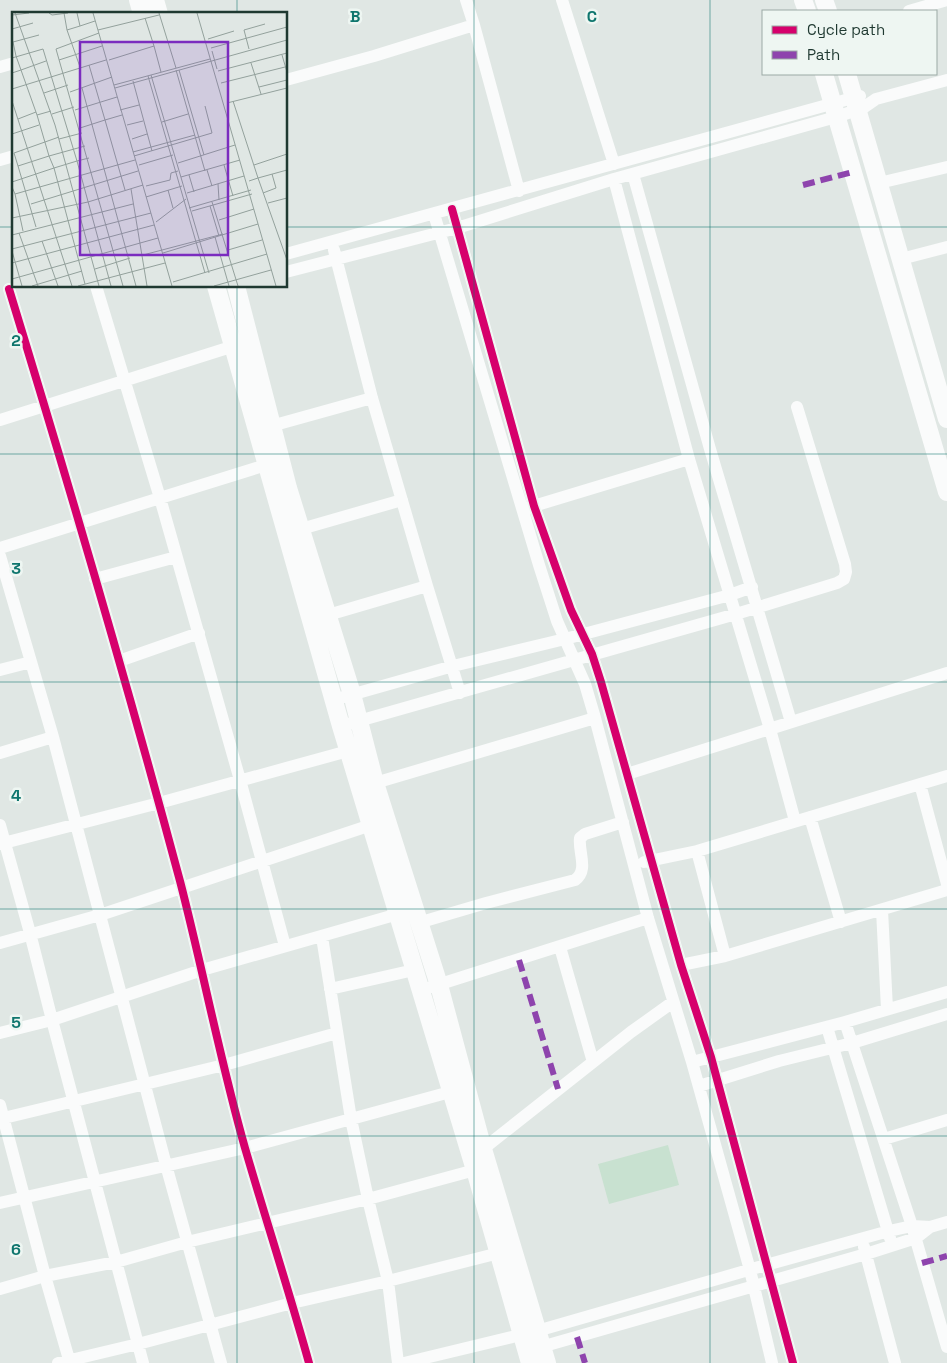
<svg xmlns="http://www.w3.org/2000/svg" width="947" height="1363" font-family="'Space Grotesk',sans-serif">
<style>
.green{fill:#c8e1d0}
.lines{fill:none;stroke-linecap:round;stroke-linejoin:round}
.street{stroke:#fafbfb;stroke-width:12}
.secondary{stroke:#fafbfb;stroke-width:18}
.quiet{stroke:#8e44ad;stroke-width:6;stroke-dasharray:12 6;stroke-linecap:butt}
.cycleway-casing{stroke:#eef6f2;stroke-width:11}
.cycleway{stroke:#d6006c;stroke-width:8}
.grid{fill:none;stroke:#0f766e;stroke-width:1;stroke-opacity:0.55}
.inset-road{fill:none;stroke:#93a19c;stroke-width:1}
.view{fill:#7b2cbf;fill-opacity:0.15;stroke:#7b2cbf;stroke-width:2.5}
.inset-edge{fill:none;stroke:#1f3931;stroke-width:2.5}
.grid-label{font-size:16px;text-anchor:middle;font-weight:bold;fill:#0f766e;stroke:#eef6f2;stroke-width:5;stroke-linejoin:round;paint-order:stroke}
</style>
<rect width="100%" height="100%" fill="#e0e7e4"/>
<path class="green" d="M668,1145L679,1185L609,1204L598,1164Z"/>
<g class="lines">
<path class="street" d="M466,0L474,25
M562,0L614,164
M909,11L947,0
M0,67L14,63
M286,80L374,56L474,25L519,191
M0,160L14,156
M633,174L710,449L791,722
M614,179L689,459L770,729L795,821
M879,183L947,167
M452,209L534,506L571,610L592,654L601,682L681,965L711,1057L793,1363
M434,214L539,565L557,621L585,684L595,718L648,918L692,1062L750,1270L772,1363
M334,250L372,398L427,586L460,693
M286,254L860,96
M901,259L947,247
M286,272L457,228L614,179L836,117L863,108L876,99L947,80
M96,286L160,498L266,465
M9,289C69,485 127,683 180,881C203,970 220,1060 245,1148C266,1220 289,1291 309,1363
M0,420L234,346
M264,428L372,398
M527,508L689,459
M301,529L402,500
M0,548L160,498L240,780L285,946
M0,556L53,737L166,1165L221,1363
M95,579L176,557
M328,615L427,586
M119,661L199,633
M0,670L31,662
M333,700L453,666L565,639L730,595L752,587
M341,726L736,614L837,583L844,579L846,572L845,564L797,407
M0,753L53,737
M627,774L947,673
M375,783L595,718
M920,784L947,884
M810,817L841,922
M0,825L30,933L52,1020L143,1363
M0,844L159,803L348,751
M697,851L725,956
M644,862L697,851L947,776
M882,910L887,1009
M418,923L486,903L575,880C589,870 578,852 580,838L585,834L623,822
M322,937L351,1119L368,1199L388,1281L398,1363
M0,943L100,915L371,825
M560,947L593,1062
M681,965L725,956L947,890
M431,987L648,918
M330,989L414,970
M845,1022L912,1226L947,1347
M827,1027L890,1238
M0,1033L52,1020L202,970L398,914
M692,1062L845,1022L947,992
M699,1086L779,1061L852,1043L947,1014
M0,1105L45,1276L70,1363
M0,1119L224,1065L337,1033
M884,1139L947,1120
M483,1149L631,1032L673,1002
M0,1203L245,1148L450,1092
M864,1247L895,1363
M0,1289L45,1276L116,1262L187,1242L368,1199L475,1170
M534,1349L866,1254L916,1238L930,1227
M58,1363L138,1344L292,1303L388,1281L499,1253
M404,1363L537,1331L766,1265L889,1231L912,1226L930,1227L947,1222"/>
<path class="secondary" d="M138,0L142,14
M155,0L159,14
M803,0L807,11
M824,0L828,11
M824,74L947,492
M847,74L947,419
M216,286L341,726L475,1170L530,1363
M236,286L288,488L352,694L375,783L439,985L483,1149L547,1363"/>
<path class="quiet" d="M803,185L853,172
M519,960L558,1089
M922,1263L947,1256
M577,1337L585,1363"/>
<defs>
<path id="cycleway" d="M452,209L534,506L571,610L592,654L601,682L681,965L711,1057L793,1363
M9,289C69,485 127,683 180,881C203,970 220,1060 245,1148C266,1220 289,1291 309,1363"/>
</defs>
<use href="#cycleway" class="cycleway-casing"/>
<use href="#cycleway" class="cycleway"/>
</g>
<path class="grid" d="M237,0V14M474,0V1363M710,0V1363M0,227H14M286,227H947M237,286V1363M0,454H947M0,682H947M0,909H947M0,1136H947"/>
<g transform="translate(12 12)">
<rect width="275" height="275" fill="#e0e7e4"/>
<path class="inset-road" d="M3,1L43,113L87,274M37,1L40,3L56,1M52,1L55,18L68,14M65,1L68,14L83,9M81,1L160,274M147,1L164,56M185,1L264,274M0,3L17,1M133,6L142,34M0,17L21,11M55,18L68,55M86,18L147,3M87,21L44,37L111,274M27,23L1,30L4,44L9,58L34,49M196,27L222,19M199,36L275,15M237,37L232,18L253,12M200,39L205,57M270,43L275,60M0,46L31,37L65,149L77,146M47,48L90,34M97,48L142,34L149,60M239,51L249,82M77,53L93,108L110,103M164,58L193,159M167,58L192,143M206,59L275,41M0,61L9,58L25,103M139,63L197,261M136,64L193,261M121,69L140,139M209,71L273,55M102,73L198,47M247,75L275,68M70,76L124,274M103,76L275,28M0,77L94,48M58,80L100,65M32,81L56,73M0,89L60,274M221,89L246,166L237,169M215,91L275,76M63,98L105,85M108,98L127,93M39,99L25,103L37,144L73,134M40,102L62,95M6,107L24,100M150,110L176,102M115,113L131,109M68,116L93,108L113,178M0,122L27,113M47,127L70,121M120,127L135,122M121,140L183,123M122,144L200,121L193,94M166,151L223,133M127,153L161,143M212,153L221,184M242,153L275,142M6,154L24,215M195,158L200,174M275,158L246,166L275,248M177,163L182,180M169,165L228,148M0,170L42,156L37,144L6,154L2,141L47,125M206,172L207,188M134,174L158,168L159,161L166,159M0,175L3,182L123,148M119,177L135,274M156,178L161,196M175,181L232,164M251,181L264,176L260,162M3,182L11,219M134,185L170,174M200,190L226,274M256,191L275,186M19,192L126,159M198,194L207,224M177,196L239,178M180,199L240,182M0,206L76,190L131,173M207,208L242,197M144,210L174,187M7,221L26,274M0,223L121,192M203,225L217,274M30,229L46,274M0,237L139,201M216,238L250,228M0,239L10,274M151,241L246,212M131,243L211,222M0,251L142,213M83,257L118,246M0,267L146,226M161,270L255,242M73,272L42,156L65,149L99,274M20,274L70,259M66,274L153,251M202,274L259,258"/>
<path class="view" d="M68,30H216V243H68Z"/>
<rect width="275" height="275" class="inset-edge"/>
</g>
<g class="grid-label">
<text x="355" y="22">B</text>
<text x="592" y="22">C</text>
<text x="16" y="346">2</text>
<text x="16" y="574">3</text>
<text x="16" y="801">4</text>
<text x="16" y="1028">5</text>
<text x="16" y="1255">6</text>
</g>
<rect x="762" y="10" width="175" height="65" fill="#eef6f2" stroke="#9baaa5"/>
<rect x="772" y="26" width="25" height="8" fill="#d6006c" stroke="#9baaa5"/>
<text x="807" y="35" font-size="15" fill="#1f3931">Cycle path</text>
<rect x="772" y="51" width="25" height="8" fill="#8e44ad" stroke="#9baaa5"/>
<text x="807" y="60" font-size="15" fill="#1f3931">Path</text>
</svg>
